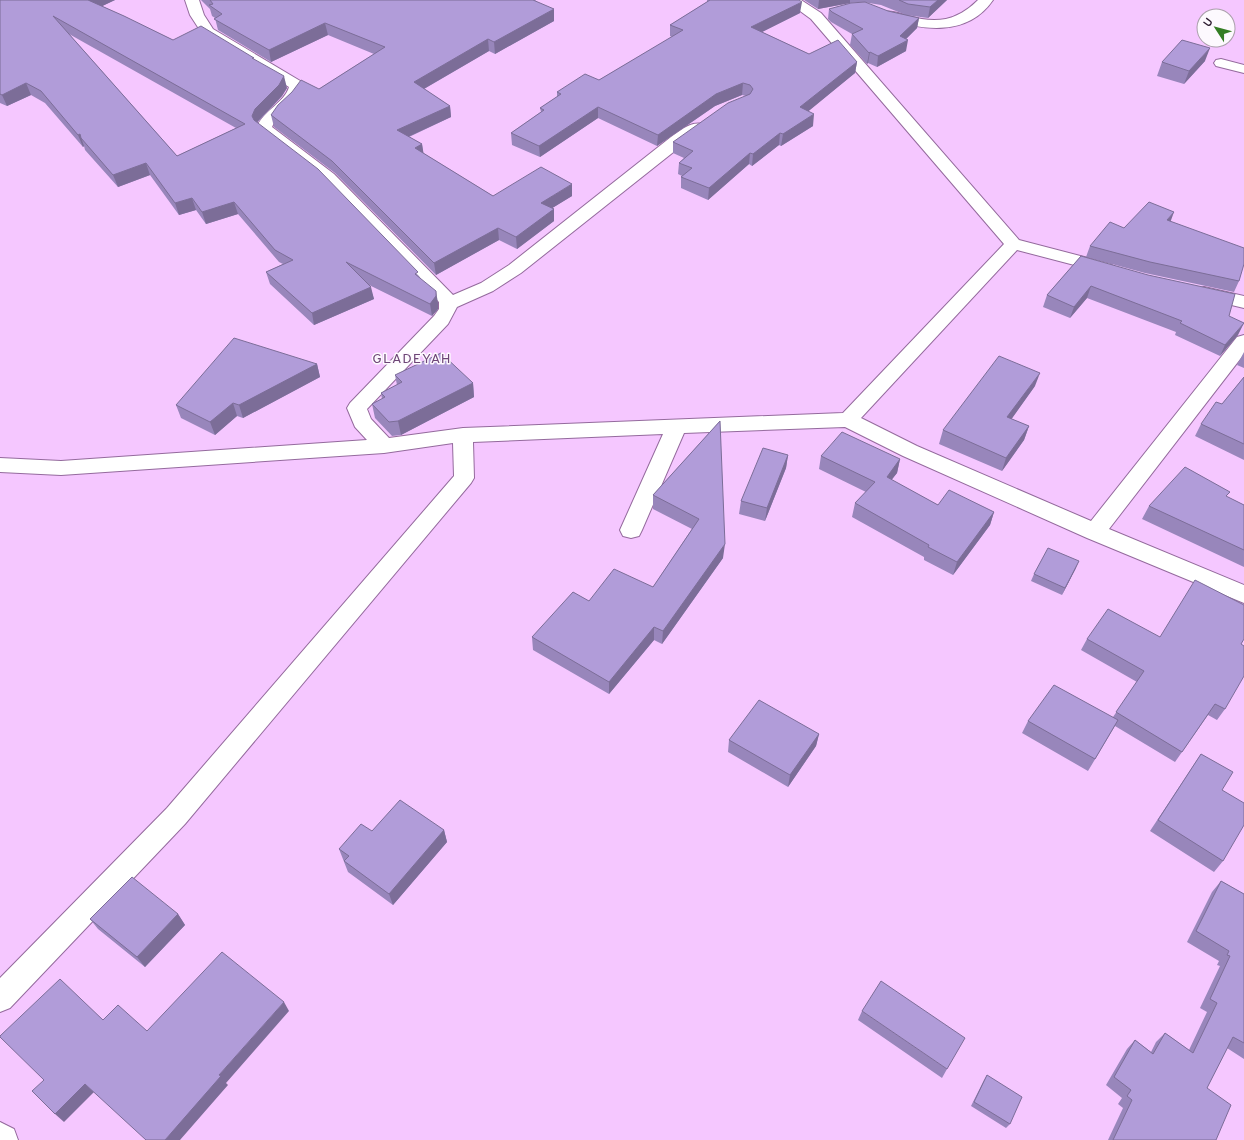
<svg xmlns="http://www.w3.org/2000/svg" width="1244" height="1140" font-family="Overpass,sans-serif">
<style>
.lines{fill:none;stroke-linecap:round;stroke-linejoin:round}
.minor-casing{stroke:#946a9d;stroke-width:2}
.minor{fill:#fff;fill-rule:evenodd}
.wall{fill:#9886bb;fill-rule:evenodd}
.shaded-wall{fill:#7c6d98}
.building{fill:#b19cd9;stroke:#7c6d98;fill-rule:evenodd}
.labels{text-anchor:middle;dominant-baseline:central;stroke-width:3;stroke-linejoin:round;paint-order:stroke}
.quarter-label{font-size:14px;letter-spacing:1px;fill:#6d4576;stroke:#fdf9fe}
</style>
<rect width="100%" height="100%" fill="#f5c7ff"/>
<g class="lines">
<defs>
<path id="minor" d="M185,0H199L204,15L213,29L302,82L304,85C300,104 279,110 272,127L334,174L453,295L481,283L509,265L671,137C681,130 691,121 703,124L705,127L521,273L493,291L457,307L448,324L367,409L371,419L389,438L463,428L843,413L1004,244L811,19L785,0H801L821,13L1019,240L1111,264L1114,268L1111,272L1105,273L1017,250L861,418L917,446L1091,521L1237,337L1244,335V354L1109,529L1244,585V603L1087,538L903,456L845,427L684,433L642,530L639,536L631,538L623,536L620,530L663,434L473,442L474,478L471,483L185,824L10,1008L0,1012V978L167,808L454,476L453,443L384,453L61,475L0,472V458L61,461L367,440L355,427L347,408L350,403L434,316L439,309V302L322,180L258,131L256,128C264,110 285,102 289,87L203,35L190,15Z
M978,0H993C967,38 921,30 884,18L882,15L884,12C892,10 900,14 908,16C937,24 957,21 978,0Z
M1221,59L1244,65V73L1216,66L1214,63L1216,60Z
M1204,287L1244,296V308L1198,297L1195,293L1198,289Z
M0,1122L14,1129L18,1140H0Z"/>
</defs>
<use href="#minor" class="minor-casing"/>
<use href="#minor" class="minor"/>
</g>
<path class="wall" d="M0,0H115L102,6L173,40L254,59L287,88L282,96L257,123L419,276L438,303V309L432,316L369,285L374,299L314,325L270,284L266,272L283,264L279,262L238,214L206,224L196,210L179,215L150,175L118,187L85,150L84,146L83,147L45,103L31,95L7,106L0,103ZM69,34L236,128L177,156Z
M201,0H536L535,1L554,21L495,54L489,51L424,89L450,106L451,117L409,137L422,144L423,153L493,196H572L552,208L554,209V221L517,249L499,240L436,275L335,173L274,127L271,115L319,89L374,54L328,35L271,62L218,30L215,18L212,16L210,9Z
M707,0H799L800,13L762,32L809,54L857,62L855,73L808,111L813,126L781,146L779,145L752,166L749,164L708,200L681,188V177L682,176L678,174L679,163L684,158L673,153V142L746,96L742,95L715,106L657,146L598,118L540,157L512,145L511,133L541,112L540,108L557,97V92L599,80L672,37L670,36V25L707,2Z
M804,0H947L928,18L906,15L881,5L863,2L850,3L818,9Z
M829,9L888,11L919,18L917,28L906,39V51L877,67L868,63L867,64L850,45L852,34L831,22L828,19Z
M1205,61L1184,84L1157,76L1162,62Z
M1170,221L1239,281L1234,292L1145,273L1086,257L1090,246Z
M1081,256L1229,316L1238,335L1220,356L1175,335L1176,332L1087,298L1070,318L1043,307L1047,295Z
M1244,352V368L1237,365Z
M317,364L320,377L243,418L237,416L215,435L181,418L176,405Z
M395,375L473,383L474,397L401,435L392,436L375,418L372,404L382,399L381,393L397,385Z
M1244,377V460L1195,436L1201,424L1222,404Z
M1035,386L1011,419L1029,426L1024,440L1002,471L939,444L943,430Z
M720,421L723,558L662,644L654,640L609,694L533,650L532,637L589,601L653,587L692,529L653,509V495Z
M788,455L786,468L765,521L739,514L741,501Z
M821,456L900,459L897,473L891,480L938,505L994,512L990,525L953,575L924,560V557L852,517L855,503L866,492L819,469Z
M1227,497L1244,505V567L1142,519L1149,506Z
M1076,568L1062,595L1031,581L1034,574Z
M1160,637L1241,644L1225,709L1217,720L1208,715L1175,762L1115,726L1088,771L1022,733L1028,721L1113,717L1137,682L1081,650L1087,639Z
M819,734L816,746L788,787L728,752L729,740Z
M1201,754L1222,790L1223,861L1214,872L1150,831Z
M444,830L447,842L393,905L348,872L339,849L372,831Z
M1221,881L1244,894V1059L1227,1048L1207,1088L1216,1140H1108L1123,1108L1118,1104L1122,1098L1106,1085L1127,1049L1135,1040L1151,1052L1156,1042L1165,1033L1189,1050L1207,1012L1200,1008L1220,966L1217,965L1219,961L1187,942L1212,892Z
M178,914L185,925L145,967L98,929L90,919Z
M862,1011L947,1069L942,1078L858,1020Z
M987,1075L1010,1124L1006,1128L971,1106L984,1080Z"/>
<path class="shaded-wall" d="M88,0H115L92,11Z
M819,0H850V3L818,9Z
M938,0H947L928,18L930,7Z
M802,2L800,13L750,38L751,27Z
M554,9V21L495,54L494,42Z
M919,18L917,28L900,45L908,40L906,51L877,67L878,56Z
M325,23L328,35L271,62L269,50Z
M488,39L489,51L415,94L414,82Z
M1210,48L1205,61L1184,84L1189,71Z
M870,52L868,63L867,64L869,53Z
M857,62L855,73L799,119L800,107Z
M284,76L287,88L282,96L258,121L255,127L252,116L255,109Z
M26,83L31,95L7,106L2,95Z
M743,83L742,95L715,106L657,146L658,135L716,94Z
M450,106L451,117L399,141L397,130Z
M598,107V118L540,157L539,146Z
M814,114L813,126L781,146L783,134Z
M780,133L779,145L752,166L753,154Z
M80,134L84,146L83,147L78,135Z
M422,144L424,156L415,148Z
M750,153L749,164L708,200L709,188Z
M146,163L150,175L118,187L113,175Z
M572,184V196L541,215V203Z
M192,198L196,210L179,215L175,203Z
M234,202L238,214L206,224L202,212Z
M554,209V221L517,249L516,237Z
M1174,212L1170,223L1167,220Z
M498,228L499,240L436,275L434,263Z
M1091,286L1087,298L1070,318L1074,307Z
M371,287L374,299L314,325L312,313Z
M436,291L438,303V309L432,316L430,304Z
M1244,323L1238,335L1220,356L1225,345Z
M317,364L320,377L243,418L239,405Z
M1040,373L1035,386L1003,431L1007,417Z
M473,383L474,397L401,435L398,421Z
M233,403L237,416L215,435L210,422Z
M1029,426L1024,440L1002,471L1006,458Z
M788,455L786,468L765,521L767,508Z
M900,459L897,473L883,491L887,477Z
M994,512L990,525L953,575L957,562Z
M725,544L723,558L662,644L663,631Z
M1079,561L1076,568L1062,595L1065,588Z
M654,627V640L609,694V682Z
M819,734L816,746L788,787L790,775Z
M444,830L447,842L393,905L389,894Z
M178,914L185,925L145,967L137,957Z
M284,1002L289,1011L226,1083L228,1085L180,1140H165L219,1075Z
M85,1084L94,1092L64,1122L55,1114Z"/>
<path class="building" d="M0,0H88L124,16L173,40L201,26L254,58H252L284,76L279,85L255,109L252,116L254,120L318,169L418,272L415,274L436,291V296L430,304L346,262L371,287L312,313L266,272L293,260L275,250L234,202L202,212L192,198L175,203L146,163L113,175L81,138L80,134L78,135L41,91L26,83L2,95L0,94ZM53,16L245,124L177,156Z
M210,0H533L554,9L494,42L488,39L414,82L450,106L397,130L422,144L415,148L493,196L541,167L572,184L541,203L554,209L516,237L498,228L434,263L332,161L271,115L278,105L292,92L301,80L319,89L385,47L325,23L269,50L214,19L222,14L209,5L213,4Z
M710,0H799L802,2L751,27L809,54L838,40L857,62L800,107L814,114L783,134L780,133L753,154L750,153L709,188L681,177L692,168L679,163L693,151L673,142L728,103L750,94L753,89L750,85L743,83L716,94L658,135L598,107L539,146L511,133L544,110L540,108L561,94L557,92L585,74L599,80L683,30L670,25Z
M899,0H938L930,7L908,4Z
M865,2L888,11L919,18L900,36L908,40L878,56L870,52L869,53L852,34L863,29L832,12L829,9L851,3Z
M1182,40L1210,48L1189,71L1162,62Z
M1149,202L1174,212L1167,220L1244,248V264L1239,281L1150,262L1090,246L1110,222L1124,228Z
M1081,256L1148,275L1235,294L1229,316L1244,323L1225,345L1180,323L1182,321L1091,286L1074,307L1047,295Z
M234,338L317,364L239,405L233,403L210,422L176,405Z
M441,353L473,383L398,421L389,422L372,404L385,397L381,393L402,382L395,375Z
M999,356L1040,373L1007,417L1029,426L1006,458L943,430Z
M1244,377V444L1201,424L1216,402L1222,404Z
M720,421L725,544L663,631L654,627L609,682L532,637L573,592L589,601L614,569L653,587L699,519L653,495Z
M842,432L900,459L887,477L938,505L949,490L994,512L957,562L928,547L929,545L855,503L875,482L821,456Z
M763,448L788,455L767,508L741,501Z
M1185,467L1230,492L1226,496L1244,505V550L1149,506Z
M1048,548L1079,561L1065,588L1034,574Z
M1195,580L1244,605V639L1241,644L1244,646V676L1225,709L1215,704L1182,752L1116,712L1144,671L1087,639L1108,609L1160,637Z
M1054,685L1118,720L1095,759L1028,721Z
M759,700L819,734L790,775L729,740Z
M1201,754L1233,772L1222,790L1244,803V825L1223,861L1158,820Z
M400,800L444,830L389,894L344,861L349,856L339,849L361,824L372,831Z
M132,877L178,914L137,957L90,919Z
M1221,881L1244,894V1043L1233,1037L1207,1088L1231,1105L1216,1140H1113L1132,1100L1127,1096L1131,1090L1114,1077L1135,1040L1153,1054L1165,1033L1193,1053L1217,1003L1210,999L1230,956L1227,955L1229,951L1196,931Z
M222,952L284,1002L219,1075L221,1076L165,1140H146L85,1084L55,1114L32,1091L44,1080L0,1037V1036L60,979L103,1020L118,1005L147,1031Z
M881,981L965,1038L947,1069L862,1011Z
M987,1075L1022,1097L1010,1124L974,1102Z"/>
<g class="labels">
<g class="quarter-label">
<text x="412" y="359">GLADEYAH</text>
</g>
</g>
<g transform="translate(1216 28) rotate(306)"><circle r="19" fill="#fdf9fe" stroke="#a99faa"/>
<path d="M0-3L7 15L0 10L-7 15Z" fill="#347d24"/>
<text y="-6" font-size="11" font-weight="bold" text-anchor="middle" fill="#2a182d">U</text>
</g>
</svg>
